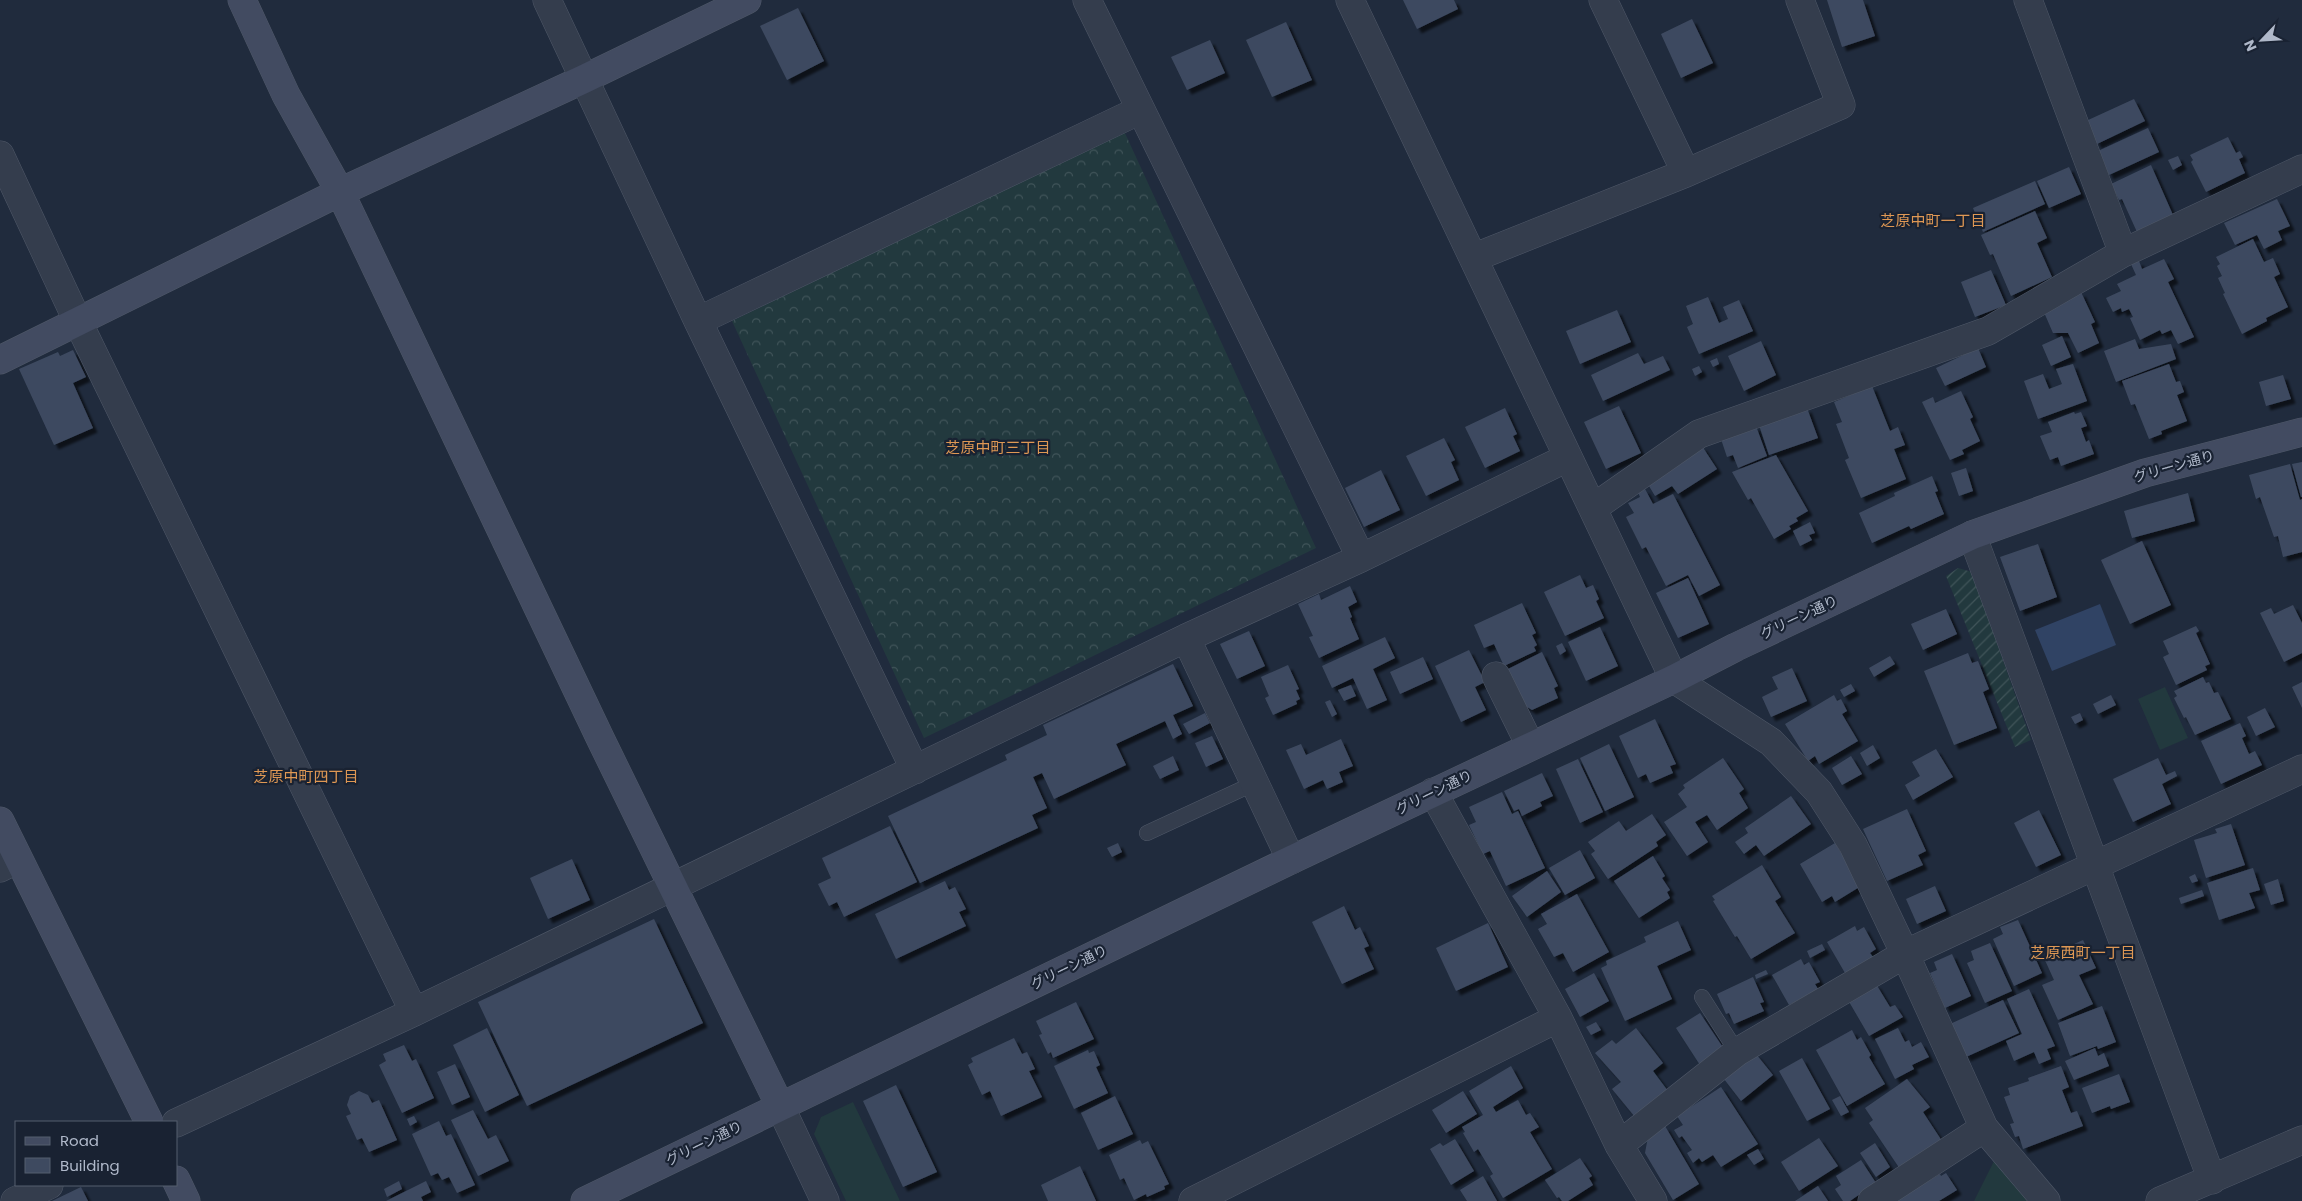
<svg xmlns="http://www.w3.org/2000/svg" width="2302" height="1201" font-family="Poppins,'Noto Sans JP',sans-serif">
<style>
.grass{fill:#22393e}
.forest{fill:url(#forest-crowns)}
.garden{fill:url(#garden-furrows)}
.water{fill:#304364}
.building{fill:#3e4a60;filter:url(#shadow)}
.lines{fill:none;stroke-linecap:round;stroke-linejoin:round}
.lane-casing{stroke:#4f5868;stroke-width:16}
.street-casing{stroke:#4f5868;stroke-width:29}
.secondary-casing{stroke:#4f5868;stroke-width:29}
.lane{stroke:#343d4d;stroke-width:15}
.street{stroke:#343d4d;stroke-width:28}
.secondary{stroke:#424b61;stroke-width:28}
.labels{text-anchor:middle;dominant-baseline:central;stroke-width:4.5;stroke-linejoin:round;paint-order:stroke}
.street-label{font-size:14px;fill:#afb8c9;stroke:#192232}
.neighbourhood-label{font-size:15px;fill:#df9854;stroke:#192232}
</style>
<defs>
<pattern id="forest-crowns" width="20" height="18" patternUnits="userSpaceOnUse" patternTransform="scale(1.25)"><rect width="20" height="18" fill="#22393e"/><path d="M2 6a3 3 0 1 1 6 0M12 15a3 3 0 1 1 6 0" fill="none" stroke="#405459"/></pattern>
<pattern id="garden-furrows" width="10" height="10" patternUnits="userSpaceOnUse" patternTransform="scale(1.25)"><rect width="10" height="10" fill="#22393e"/><path d="M-1 1l2-2M0 10L10 0M9 11l2-2" fill="none" stroke="#405459"/></pattern>
<filter id="shadow"><feDropShadow dx="4.5" dy="4.5" stdDeviation="1" flood-color="#0009"/></filter>
</defs>
<rect width="100%" height="100%" fill="#202b3d"/>
<path class="grass" d="M2165,687L2188,738L2160,750L2138,699Z
M853,1102L900,1201H846L814,1134L821,1117Z
M1995,1159L2029,1201H1974Z"/>
<path class="forest" d="M1124,131L1316,548L924,738L732,321Z"/>
<path class="garden" d="M1958,568L1972,572L2031,740L2015,747L1946,576Z"/>
<path class="water" d="M2100,604L2116,645L2052,671L2035,630Z"/>
<path class="building" d="M1403,0H1454L1458,9L1417,29Z
M1827,0H1863L1875,36L1842,47Z
M798,8L824,61L787,80L760,26Z
M1692,19L1713,63L1681,78L1661,34Z
M1286,22L1312,80L1272,97L1246,40Z
M1210,40L1225,73L1187,90L1171,57Z
M2134,99L2145,121L2097,144L2086,121Z
M2148,128L2159,152L2109,175L2098,151Z
M2228,137L2236,153L2240,151L2243,157L2239,159L2245,173L2206,192L2191,162L2193,160L2190,155Z
M2178,156L2182,165L2173,170L2168,160Z
M2151,165L2173,215L2137,232L2122,199L2119,200L2111,184Z
M2069,167L2081,194L2049,208L2037,181Z
M2035,181L2045,204L1983,232L1973,208Z
M2277,199L2290,226L2278,231L2282,240L2264,249L2257,235L2235,245L2224,223Z
M2035,211L2047,238L2037,243L2052,277L2011,296L1993,254L1990,255L1981,235Z
M2253,239L2264,262L2273,258L2280,274L2274,277L2288,307L2266,318L2267,321L2242,334L2223,294L2225,293L2218,278L2222,276L2217,266L2220,264L2216,257Z
M2164,259L2174,279L2168,282L2194,337L2178,344L2171,330L2162,334L2160,330L2140,340L2130,318L2133,317L2129,309L2122,312L2121,308L2113,312L2106,298L2121,291L2117,284L2136,275L2131,264L2139,261L2142,269Z
M1991,270L2006,305L1975,317L1961,282Z
M2081,292L2095,322L2091,324L2099,343L2078,353L2068,333H2053L2043,310Z
M1708,297L1719,323L1728,319L1723,307L1739,300L1753,331L1699,354L1687,327L1693,324L1686,306Z
M1617,310L1631,342L1580,364L1566,331Z
M2062,336L2071,357L2051,366L2042,345Z
M2135,339L2139,349L2171,344L2176,359L2116,382L2104,351Z
M1761,341L1776,375L1744,391L1728,356Z
M1978,348L1986,367L1945,386L1936,368Z
M73,350L86,377L73,383L93,428L54,445L19,369L58,352L60,356Z
M1638,353L1644,364L1663,356L1670,370L1603,401L1591,375Z
M1717,358L1719,364L1713,367L1710,361Z
M2073,364L2087,401L2038,419L2024,381L2043,374L2049,389L2062,384L2056,369Z
M2169,364L2176,382L2180,381L2184,392L2177,395L2187,421L2161,431L2162,434L2149,439L2135,404L2131,405L2122,381Z
M1699,366L1702,372L1695,376L1692,369Z
M2283,375L2291,399L2266,406L2259,382Z
M1872,386L1890,431L1898,427L1905,445L1894,449L1906,479L1861,498L1845,460L1849,458L1836,424L1842,422L1834,402Z
M1961,391L1973,417L1970,419L1980,441L1962,450L1964,454L1950,460L1922,402L1933,397L1935,403Z
M1619,406L1641,453L1606,469L1584,422Z
M1505,408L1517,434L1513,436L1520,451L1485,468L1465,427Z
M1807,408L1818,438L1769,455L1759,425Z
M2074,412L2075,414L2081,412L2087,426L2081,428L2086,442L2089,440L2094,454L2061,466L2058,457L2050,460L2040,436L2052,432L2048,422Z
M1756,426L1767,456L1738,468L1733,455L1727,457L1721,439Z
M1444,438L1455,460L1451,462L1459,480L1426,496L1406,456Z
M1702,446L1717,469L1678,494L1672,486L1655,496L1646,481Z
M1776,455L1808,511L1796,518L1798,521L1789,526L1791,529L1774,539L1751,498L1748,500L1732,472Z
M2302,462V497H2301L2292,464Z
M2290,464L2300,500L2302,499V552L2283,557L2278,536L2274,537L2260,497L2256,499L2249,475Z
M1966,468L1973,491L1959,496L1951,473Z
M1381,470L1400,510L1364,527L1345,488Z
M1932,476L1938,491L1935,492L1944,514L1911,529L1909,526L1872,543L1859,513L1895,496L1894,493Z
M1645,489L1653,504L1673,494L1720,585L1699,596L1688,575L1666,586L1646,547L1642,549L1626,517L1634,513L1628,503L1640,497L1638,492Z
M2188,493L2195,521L2132,538L2124,511Z
M1810,522L1815,533L1809,535L1812,540L1800,546L1793,531Z
M2142,541L2171,605L2130,624L2101,560Z
M2038,544L2057,597L2020,611L2000,557Z
M1580,575L1586,588L1593,585L1599,599L1596,601L1604,618L1565,636L1544,592Z
M1688,578L1709,624L1678,638L1656,593Z
M1350,586L1357,602L1348,607L1352,617L1350,618L1359,639L1319,658L1309,637L1313,636L1298,604L1319,594L1321,600Z
M1522,603L1536,633L1532,635L1537,645L1534,647L1536,651L1504,666L1494,644L1484,648L1474,625Z
M2293,605L2302,623V653L2284,662L2260,613L2271,608L2274,614Z
M1946,609L1957,634L1923,650L1911,624Z
M2196,626L2199,631L2196,633L2210,664L2205,666L2207,670L2176,685L2163,657L2169,654L2163,641Z
M1600,627L1618,666L1586,681L1568,642Z
M1249,631L1265,666L1237,679L1220,644Z
M1385,637L1395,658L1373,669L1387,700L1367,709L1353,678L1332,688L1322,666Z
M1562,643L1566,651L1560,655L1556,646Z
M1469,650L1485,682L1475,687L1486,710L1461,722L1435,666Z
M1542,652L1558,686L1554,688L1558,698L1532,710L1524,705L1508,669Z
M1968,653L1972,663L1978,661L1989,689L1983,692L1997,728L1954,745L1924,671Z
M1890,656L1895,664L1874,677L1869,668Z
M1423,657L1433,679L1400,694L1390,672Z
M1173,664L1193,706L1173,715L1182,734L1173,739L1165,721L1116,744L1126,765L1054,799L1042,773L1033,777L1047,808L1032,815L1038,828L920,883L888,816L1007,760L1005,755L1047,735L1043,725Z
M1288,665L1299,689L1296,690L1300,699L1296,701L1297,704L1273,715L1265,698L1269,696L1261,677Z
M1792,668L1807,701L1771,717L1762,697L1778,689L1772,677Z
M2203,677L2206,683L2209,682L2214,693L2218,692L2231,719L2195,735L2186,717L2184,718L2174,698L2177,696L2174,691Z
M2302,682V708L2292,687Z
M1851,684L1855,691L1844,697L1840,690Z
M1351,685L1356,696L1344,701L1338,690Z
M1834,695L1837,701L1841,699L1847,711L1842,714L1858,741L1819,764L1815,756L1808,761L1785,724Z
M2111,695L2116,705L2098,714L2093,704Z
M1330,700L1337,714L1332,717L1325,702Z
M2265,708L2275,727L2256,736L2247,717Z
M1205,713L1210,723L1189,734L1183,724Z
M2080,713L2083,720L2075,724L2071,717Z
M1655,719L1676,764L1670,766L1673,773L1650,783L1646,774L1638,778L1619,736Z
M2240,723L2246,736L2242,738L2249,754L2255,751L2262,765L2221,784L2201,741Z
M1212,736L1223,759L1206,767L1195,743Z
M1341,739L1353,766L1339,772L1343,782L1327,789L1323,780L1304,789L1286,750L1301,744L1306,755Z
M1609,744L1634,797L1605,811L1580,758Z
M1873,745L1880,758L1867,766L1860,753Z
M1936,749L1953,777L1913,800L1905,785L1920,776L1912,762Z
M1173,756L1179,770L1160,779L1153,766Z
M1851,756L1862,774L1842,785L1832,768Z
M1723,758L1744,789L1739,793L1748,808L1717,830L1707,815L1695,822L1708,842L1687,856L1664,822L1687,807L1678,794L1685,788L1683,785Z
M2158,758L2166,775L2175,771L2177,776L2162,784L2171,804L2133,822L2113,779Z
M1578,759L1603,812L1580,823L1556,769Z
M1542,773L1553,796L1540,802L1542,806L1522,816L1519,809L1514,811L1504,791Z
M1502,792L1512,814L1518,811L1545,868L1506,886L1490,851L1483,854L1469,825L1476,822L1469,807Z
M1791,796L1811,824L1764,856L1756,845L1744,854L1735,842L1748,833L1745,828Z
M1907,809L1926,851L1918,855L1923,865L1887,881L1863,829Z
M2039,810L2061,855L2036,867L2014,823Z
M1652,814L1666,835L1656,842L1658,846L1608,879L1591,854L1595,851L1588,842L1619,821L1626,831Z
M2231,824L2245,865L2206,878L2194,840L2217,833L2215,829Z
M890,826L917,882L844,917L837,902L829,906L818,884L831,878L822,858Z
M1118,843L1122,852L1112,857L1107,848Z
M1835,843L1861,886L1835,902L1832,896L1822,902L1800,864Z
M1580,850L1595,878L1565,895L1549,868Z
M1653,856L1665,876L1662,878L1670,890L1667,892L1670,898L1639,918L1614,881Z
M572,859L590,900L548,919L530,878Z
M1762,865L1781,897L1775,901L1795,933L1751,959L1737,936L1735,937L1713,901L1715,900L1712,896Z
M2253,868L2260,890L2249,893L2255,908L2219,920L2207,883Z
M1547,871L1561,892L1527,917L1512,896Z
M2195,874L2198,881L2192,883L2189,877Z
M2278,879L2284,901L2271,905L2264,884Z
M945,881L949,890L955,887L966,909L959,912L966,926L896,959L875,914Z
M1935,886L1946,911L1917,924L1906,899Z
M2202,890L2204,896L2181,904L2179,898Z
M1577,894L1609,952L1573,972L1563,953L1554,957L1538,929L1547,924L1541,914Z
M1344,906L1355,930L1360,927L1369,946L1364,948L1374,969L1342,984L1312,922Z
M654,919L703,1023L527,1106L478,1002Z
M2018,920L2042,973L2014,986L1993,939L2003,934L2000,927Z
M1678,921L1691,950L1657,966L1672,999L1625,1021L1601,968L1607,965L1606,961L1646,942L1644,937Z
M1488,923L1508,967L1456,991L1436,948Z
M1855,926L1857,931L1864,927L1876,949L1870,953L1873,957L1845,973L1827,942Z
M2083,940L2096,968L2079,975L2093,1004L2058,1020L2042,985L2054,980L2044,958Z
M1990,943L2012,991L1985,1003L1967,963L1974,960L1971,951Z
M1822,944L1825,950L1810,958L1807,951Z
M1952,954L1971,996L1945,1008L1930,973L1937,970L1934,962Z
M1801,959L1804,965L1809,962L1820,982L1815,984L1818,989L1789,1005L1772,975Z
M1766,970L1768,974L1756,979L1755,975Z
M1594,973L1609,1001L1580,1017L1565,989Z
M1753,977L1764,1002L1760,1003L1764,1011L1734,1024L1729,1013L1726,1014L1717,994Z
M1876,984L1890,1007L1895,1005L1903,1017L1869,1036L1848,1000Z
M2029,989L2055,1046L2047,1049L2051,1059L2039,1064L2034,1052L2014,1061L2006,1041L2022,1034L2007,999Z
M2003,1000L2019,1033L1966,1057L1950,1024Z
M1076,1002L1094,1039L1053,1058L1051,1052L1048,1054L1039,1035L1042,1034L1036,1021Z
M2102,1006L2116,1042L2098,1049L2097,1046L2070,1056L2058,1023Z
M1700,1013L1724,1049L1700,1065L1676,1028Z
M1596,1022L1601,1030L1591,1035L1586,1027Z
M487,1028L519,1095L485,1112L453,1045Z
M1636,1028L1663,1063L1653,1071L1668,1091L1635,1117L1612,1089L1621,1082L1595,1053L1612,1040L1616,1044Z
M1898,1028L1905,1042L1909,1040L1912,1047L1921,1042L1929,1057L1912,1065L1914,1069L1895,1079L1875,1039Z
M1852,1030L1857,1040L1861,1037L1871,1055L1869,1057L1885,1084L1847,1106L1816,1050Z
M1014,1038L1022,1054L1027,1052L1035,1069L1029,1071L1042,1097L1001,1116L990,1091L982,1095L968,1065L973,1062L971,1058Z
M404,1045L412,1061L416,1059L434,1098L402,1113L379,1065L386,1061L383,1054Z
M2095,1048L2098,1056L2104,1053L2109,1066L2074,1080L2065,1061Z
M1088,1050L1089,1053L1094,1051L1100,1065L1096,1067L1108,1093L1074,1109L1054,1066Z
M1756,1054L1773,1075L1741,1101L1724,1079Z
M1802,1058L1830,1109L1807,1121L1779,1071Z
M455,1064L470,1097L452,1105L437,1072Z
M1511,1066L1523,1088L1493,1107L1496,1112L1518,1100L1526,1115L1530,1113L1539,1127L1530,1132L1552,1169L1503,1198L1490,1176L1493,1174L1478,1149L1474,1152L1463,1133L1465,1132L1462,1127L1483,1115L1469,1091Z
M2061,1066L2069,1087L2062,1090L2071,1113L2077,1111L2083,1126L2023,1149L2019,1136L2015,1137L2010,1124L2014,1123L2004,1097L2010,1095L2008,1088L2029,1081L2028,1078Z
M2119,1074L2130,1102L2111,1109L2110,1106L2092,1113L2082,1088Z
M1907,1079L1930,1107L1923,1112L1942,1141L1900,1169L1869,1123L1873,1120L1865,1108Z
M896,1085L937,1172L903,1187L863,1101Z
M1721,1087L1758,1144L1721,1167L1713,1155L1702,1162L1699,1158L1693,1163L1687,1153L1692,1150L1682,1136L1679,1138L1674,1130L1683,1125L1677,1116Z
M359,1091L368,1095L372,1103L379,1100L397,1140L369,1152L362,1138L357,1140L346,1116L351,1114L347,1105L350,1096Z
M1463,1091L1477,1114L1446,1133L1432,1110Z
M1115,1096L1133,1134L1098,1150L1081,1113Z
M1840,1096L1849,1112L1841,1116L1832,1100Z
M473,1110L488,1139L496,1135L509,1161L478,1176L451,1120Z
M414,1116L417,1122L410,1126L407,1119Z
M439,1121L446,1136L451,1134L475,1185L457,1193L449,1177L442,1180L438,1173L431,1176L412,1134Z
M1665,1126L1699,1184L1673,1200L1645,1153L1648,1137Z
M1819,1138L1838,1166L1799,1191L1781,1162Z
M1455,1139L1474,1171L1451,1185L1430,1149L1440,1143L1443,1146Z
M1140,1140L1142,1144L1148,1141L1169,1184L1164,1186L1165,1189L1147,1197L1146,1194L1134,1200L1124,1178L1120,1180L1109,1155Z
M1875,1143L1890,1167L1876,1177L1860,1153Z
M1758,1149L1764,1159L1754,1165L1747,1155Z
M1580,1158L1592,1176L1589,1178L1593,1185L1568,1201H1562L1559,1197L1557,1198L1545,1180Z
M1861,1160L1876,1183L1850,1201H1843L1835,1189L1841,1185L1836,1176Z
M1080,1166L1096,1201H1048L1041,1185Z
M1946,1173L1957,1190L1939,1201H1896L1940,1174L1941,1176Z
M1483,1176L1497,1201H1467L1460,1190Z
M399,1181L402,1189L387,1197L384,1189Z
M426,1181L431,1192L421,1197L423,1201H386Z
M1818,1186L1828,1201H1795Z
M81,1187L88,1201H52Z"/>
<g class="lines">
<defs>
<path id="lane" d="M1147,833L1255,783
M1702,997L1737,1052"/>
<path id="street" d="M547,0L698,321L915,770
M1087,0L1361,558
M1350,0L1674,679L1771,742L1819,792L1853,845L1905,954L1984,1128L2046,1201
M1603,0L1686,173
M2028,0L2123,253
M0,155L78,322L414,1012
M1473,258L1686,173L1841,105L1800,0
M698,321L1140,110
M1593,508L1699,434L1988,331L2123,253L2302,169
M1972,535L2212,1180
M1186,638L1291,860
M1496,676L1530,745
M1433,792L1558,1018L1619,1145L1653,1201
M0,868L18,859
M780,1106L825,1201
M176,1123L414,1012L1186,638L1361,558L1567,458
M1619,1145L1737,1052L1905,954L2302,769
M15,1201L49,1185
M1193,1201L1558,1018
M1872,1201L1984,1128
M2160,1201L2302,1140"/>
<path id="secondary" d="M242,0L286,95L340,192L601,740L780,1106
M0,360L340,192L584,79L747,0
M0,821L149,1122
M176,1180L186,1201
M585,1201L1291,860L1674,679L1736,647L1972,535L2145,473L2302,432"/>
</defs>
<use href="#lane" class="lane-casing"/>
<use href="#street" class="street-casing"/>
<use href="#secondary" class="secondary-casing"/>
<use href="#lane" class="lane"/>
<use href="#street" class="street"/>
<use href="#secondary" class="secondary"/>
</g>
<g class="labels">
<g class="street-label">
<text transform="translate(2174 466) rotate(-16)">グリーン通り</text>
<text transform="translate(1799 617) rotate(-25)">グリーン通り</text>
<text transform="translate(1434 792) rotate(-26)">グリーン通り</text>
<text transform="translate(1069 967) rotate(-26)">グリーン通り</text>
<text transform="translate(704 1143) rotate(-26)">グリーン通り</text>
</g>
<g class="neighbourhood-label">
<text x="1933" y="220">芝原中町一丁目</text>
<text x="998" y="447">芝原中町三丁目</text>
<text x="306" y="776">芝原中町四丁目</text>
<text x="2083" y="952">芝原西町一丁目</text>
</g>
</g>
<rect x="15" y="1121" width="162" height="65" fill="#192232" stroke="#555e6e"/>
<rect x="25" y="1137" width="25" height="8" fill="#424b61" stroke="#555e6e"/>
<text x="60" y="1146" font-size="15" fill="#afb8c9">Road</text>
<rect x="25" y="1158" width="25" height="15" fill="#3e4a60" stroke="#555e6e"/>
<text x="60" y="1171" font-size="15" fill="#afb8c9">Building</text>
<g transform="translate(2262 40) rotate(245)" stroke="#192232" stroke-width="4" paint-order="stroke">
<path d="M0-4L9 19L0 12L-9 19Z" fill="#afb8c9"/>
<text y="-8" font-size="14" font-weight="bold" text-anchor="middle" fill="#afb8c9">N</text>
</g>
</svg>
